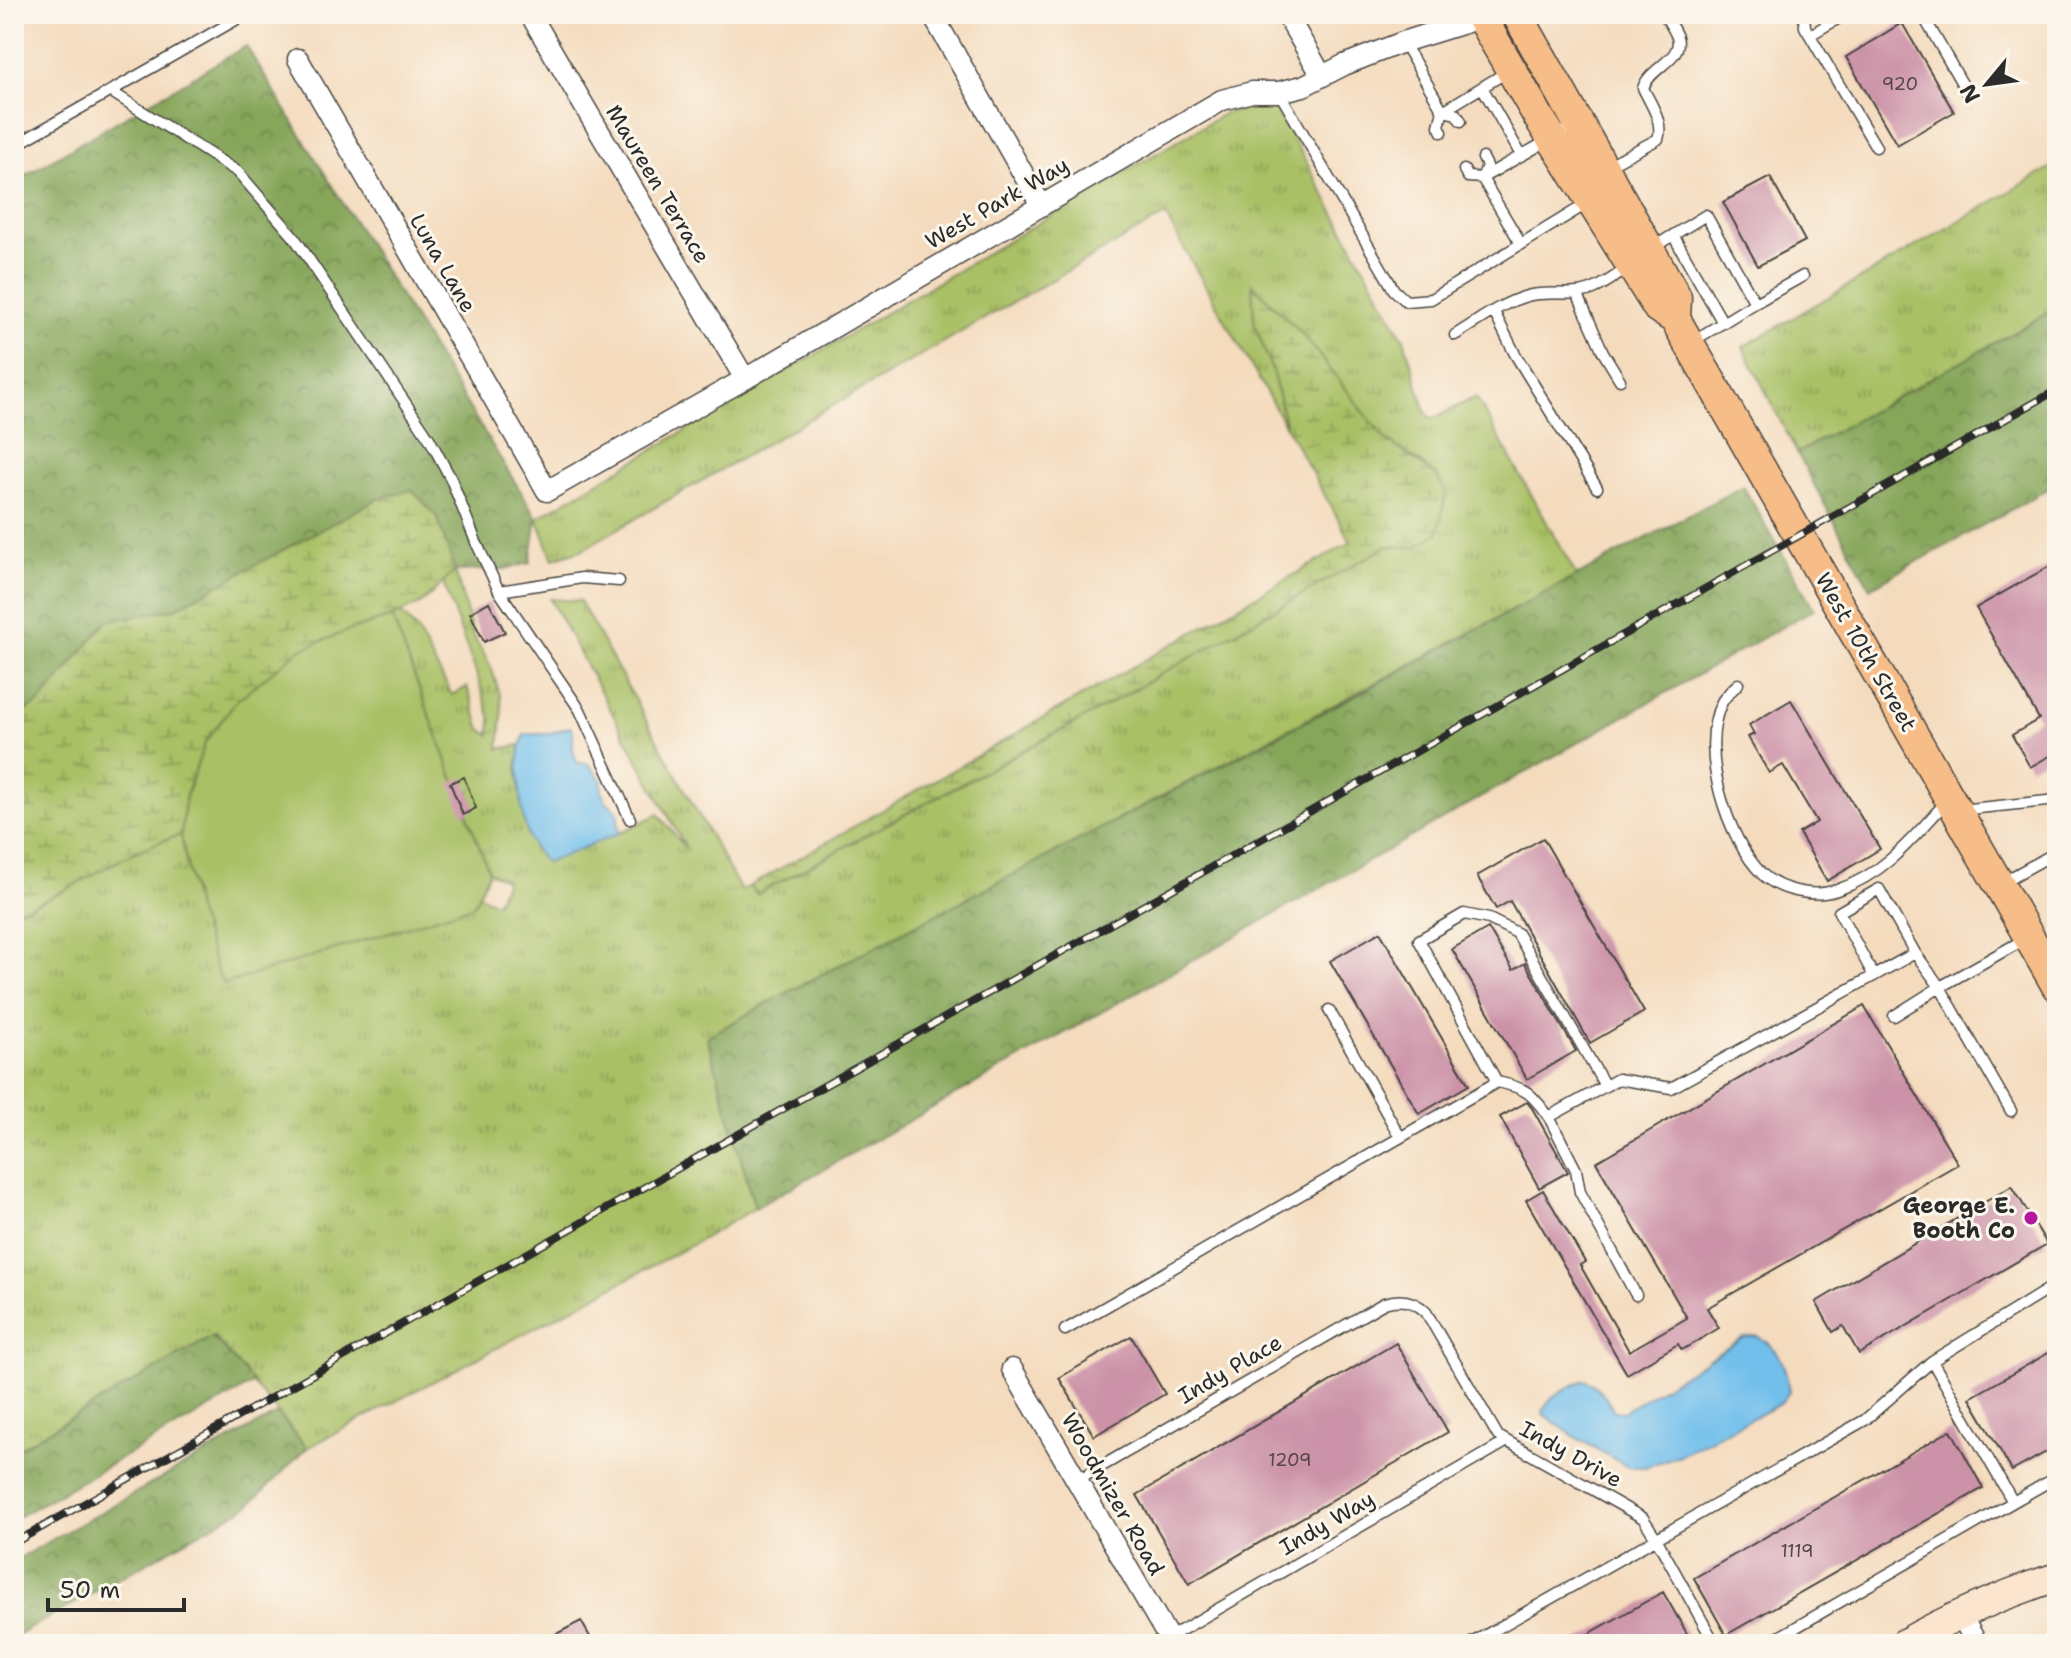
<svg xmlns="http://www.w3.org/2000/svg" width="2071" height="1658" font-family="'Shantell Sans',sans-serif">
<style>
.grass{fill:url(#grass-tufts);stroke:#6a7648;stroke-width:2}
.forest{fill:url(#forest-crowns);stroke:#586842;stroke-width:2}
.wetland{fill:url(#wetland-marsh);stroke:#6a7648;stroke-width:2}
.pitch{fill:#a9c065;stroke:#6a7648;stroke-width:2}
.water{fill:#72bfec;stroke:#4e758c;stroke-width:2}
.building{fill:#cc93a8}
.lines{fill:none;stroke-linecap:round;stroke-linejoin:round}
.service-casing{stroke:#494541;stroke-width:13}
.minor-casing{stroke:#494541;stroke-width:23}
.secondary-casing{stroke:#494541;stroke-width:31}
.primary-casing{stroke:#494541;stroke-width:33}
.service{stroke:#fff;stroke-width:10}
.minor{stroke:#fff;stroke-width:20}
.secondary{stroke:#fce5cf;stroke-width:28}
.primary{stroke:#f7bd88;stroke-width:30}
.rail-casing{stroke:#2b2b2b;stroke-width:8}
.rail{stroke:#fbf7ec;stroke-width:5;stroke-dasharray:15;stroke-linecap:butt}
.poi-dot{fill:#b5179e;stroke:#fbf7ec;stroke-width:3}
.labels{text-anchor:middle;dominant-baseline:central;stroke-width:6;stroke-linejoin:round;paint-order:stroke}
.number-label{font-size:18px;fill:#53454a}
.street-label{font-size:22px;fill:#2b2b2b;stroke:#fbf7ec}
.poi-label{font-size:22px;font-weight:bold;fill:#2b2b2b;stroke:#fbf7ec;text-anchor:end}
</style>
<defs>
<pattern id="grass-tufts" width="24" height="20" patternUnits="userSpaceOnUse" patternTransform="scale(2)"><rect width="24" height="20" fill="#a9c065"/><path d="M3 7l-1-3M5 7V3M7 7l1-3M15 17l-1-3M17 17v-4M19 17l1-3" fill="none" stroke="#8a9c53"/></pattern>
<pattern id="forest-crowns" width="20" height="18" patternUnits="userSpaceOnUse" patternTransform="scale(2)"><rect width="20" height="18" fill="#86a65a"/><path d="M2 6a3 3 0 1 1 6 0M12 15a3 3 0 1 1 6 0" fill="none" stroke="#6e874b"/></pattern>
<pattern id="wetland-marsh" width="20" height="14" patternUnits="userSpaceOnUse" patternTransform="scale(2)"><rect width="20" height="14" fill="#a9c065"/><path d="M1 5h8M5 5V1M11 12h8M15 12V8" fill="none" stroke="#8a9c53"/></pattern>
</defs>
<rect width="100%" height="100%" fill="#fbf7ec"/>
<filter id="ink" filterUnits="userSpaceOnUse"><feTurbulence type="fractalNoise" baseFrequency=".0125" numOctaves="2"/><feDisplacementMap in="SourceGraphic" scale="16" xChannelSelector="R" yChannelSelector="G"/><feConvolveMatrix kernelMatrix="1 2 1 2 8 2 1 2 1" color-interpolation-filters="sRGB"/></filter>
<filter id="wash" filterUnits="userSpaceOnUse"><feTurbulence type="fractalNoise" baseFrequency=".006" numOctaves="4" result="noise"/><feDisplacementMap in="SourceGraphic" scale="32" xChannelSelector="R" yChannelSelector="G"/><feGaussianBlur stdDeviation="1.8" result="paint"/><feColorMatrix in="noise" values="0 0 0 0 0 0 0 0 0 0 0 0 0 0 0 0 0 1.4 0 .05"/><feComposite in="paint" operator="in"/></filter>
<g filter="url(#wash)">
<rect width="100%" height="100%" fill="#f4dbbe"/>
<path class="grass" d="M1270,101L1278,111L1404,339L1426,413L1432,419L1476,397L1577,576L707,1037L755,1208L690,1246L307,1448L213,1336L14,1451V911C72,894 122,850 181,835L194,900L224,984L472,906L479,895L496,903L506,880L489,872L392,617L401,613L416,629L452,695L467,687L481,729L490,735L491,719L474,667L443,583L455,571L473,635L491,667L501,698L502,717L499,749L520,745L517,769L520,789L611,837L658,814L687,850L550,599L580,601L741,891L750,886L757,894L1075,723L1387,546L1416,547L1438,533L1442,512L1422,464L1384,438L1304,336L1253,285L1254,322L1273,373L1286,427L1165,215L581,550L553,559L537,518L1227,112Z
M2057,164V308L1797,453L1743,347Z"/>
<path class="forest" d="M246,46L537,518L530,563L504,569L455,571L437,517L376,500L174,609L107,621L40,703L14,718V182Z
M2057,308V484L1870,588L1797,453Z
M1743,486L1814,609L755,1208L707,1037L771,1001L1352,697Z
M213,1336L254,1383L14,1519V1451Z
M278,1413L307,1448L248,1506L14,1637V1561Z"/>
<path class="wetland" d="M1252,284L1304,336L1384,438L1437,476L1446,492L1438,533L1416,547L1387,546L1087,716L757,894L750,886L1351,542L1286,427L1273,373L1254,322Z
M412,490L437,517L455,571L422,603L392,617L347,631L236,701L205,743L186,796L181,835C122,850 72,894 14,911V718L40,703L107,621L174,609L376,500Z"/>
<path class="pitch" d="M392,617L489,872L473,906L224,984L217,972L195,904L181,835L186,796L205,743L236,701L299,650L347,631Z"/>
<path class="water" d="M570,727L573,731V750L577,763L589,764L602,781C600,794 606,804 617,810L619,833L546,863C525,843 522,817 520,789C518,769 517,753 525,734H547Z
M1758,1336C1782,1352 1785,1364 1789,1392L1780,1404L1680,1455L1645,1467H1628L1572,1435L1543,1414C1545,1395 1569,1388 1584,1380C1599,1385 1606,1398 1614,1411L1623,1412L1743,1338Z"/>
<g id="blocks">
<path class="building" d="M1902,23L1954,112L1897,145L1846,57Z
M1770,177L1805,241L1758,266L1723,202Z
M2057,562V752L2030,767L2012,735L2039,719L1976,608Z
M489,602L505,632L484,642L470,613Z
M1791,700L1880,849L1827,881L1799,833L1817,822L1783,765L1769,773L1748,737L1754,734L1749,725Z
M464,777L476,808L463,815L450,783Z
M1543,838L1644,1012L1590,1043L1510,901L1496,909L1477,876Z
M1488,928L1513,970L1525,963L1576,1051L1527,1079L1452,949Z
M1380,932L1469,1085L1419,1114L1330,961Z
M1864,1006L1958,1164L1707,1308L1719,1328L1682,1350L1678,1344L1627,1374L1526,1200L1543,1190L1585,1262L1580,1265L1629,1351L1687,1318L1596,1162Z
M1527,1102L1532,1108L1568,1172L1539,1188L1500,1117Z
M2012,1186L2047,1244L1859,1354L1843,1326L1833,1332L1816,1302Z
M1131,1336L1165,1394L1094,1436L1059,1378Z
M1396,1343L1448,1432L1189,1584L1137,1495Z
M2057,1348V1446L2012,1471L1970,1398Z
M1951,1430L1983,1488L1726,1635L1694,1578Z
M1663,1592L1693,1644H1571Z
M581,1621L594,1644H537Z"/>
</g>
</g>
<g filter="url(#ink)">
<use href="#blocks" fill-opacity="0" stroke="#494541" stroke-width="2"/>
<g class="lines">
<defs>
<path id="service" d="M1804,14L1805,27L1876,147
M1922,14L1968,94
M1810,35L1846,14
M1403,42L1443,111L1510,70
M1482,87L1521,155
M110,91L238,172L294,237L429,438L451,479L476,542L499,591L580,710L630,819
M1279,92L1394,290L1406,301L1431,299L1588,203
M1442,132L1439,126L1443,111L1456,114L1461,121
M14,146L246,14
M1605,167L1658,139C1664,122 1650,103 1643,88C1650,67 1684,59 1677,37C1674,29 1668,21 1664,14
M1464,170L1468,177L1482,178L1577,124
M1482,178L1521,244
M1482,178L1487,166L1483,158
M1673,235L1723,323
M1652,248L1706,215L1755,303L1693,341
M1577,293L1603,352L1620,380
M1755,303L1803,276
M1494,312L1515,354L1597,488
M1455,335C1477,322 1501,303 1527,296C1544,291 1560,295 1577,293C1596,292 1612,278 1628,268
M499,591L582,578L619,581
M1738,684C1733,689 1725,696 1722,702C1698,749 1727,839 1762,874C1780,891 1814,898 1837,890C1884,875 1914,837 1946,802
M1959,810L2057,800
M2001,883L2057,852
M1874,976L1839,912L1879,889L1915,953
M1329,1010L1400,1137
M1894,1016L1940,987L2011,1111
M1497,1082C1527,1088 1531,1093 1549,1117
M1636,1295L1580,1192L1576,1170L1549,1117L1618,1079L1671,1088L1915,953L1940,987L2027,938
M1065,1330L1497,1082L1419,940L1464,914L1489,919L1517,933L1605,1086
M1932,1361L2057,1284
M1078,1480L1384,1303C1400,1298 1414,1300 1426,1312L1498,1436L1643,1518L1656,1538L1715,1644
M2013,1502L2057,1477
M1168,1638L1506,1442
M1470,1644L1865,1420L1932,1361L2013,1502L1767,1644"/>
<path id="minor" d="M530,14L745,379
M932,14L1041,205
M1286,14L1322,76
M298,59L547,491L745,379L1222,100L1252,92H1279L1303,86L1344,65L1403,42L1490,15
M1012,1369L1172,1644
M1960,1614L1977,1644"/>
<path id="secondary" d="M1903,1644C1952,1616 2004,1594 2057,1577"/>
<path id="primary" d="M1479,14L1538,116L1658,308L1675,319L2057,986
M1517,14L1676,297L1675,319"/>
</defs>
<use href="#service" class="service-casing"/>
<use href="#minor" class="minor-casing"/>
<use href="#secondary" class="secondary-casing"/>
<use href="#primary" class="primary-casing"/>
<use href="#service" class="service"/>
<use href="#minor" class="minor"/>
<use href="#secondary" class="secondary"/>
<use href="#primary" class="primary"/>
<defs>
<path id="rail" d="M14,1543L2057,390"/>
</defs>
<use href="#rail" class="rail-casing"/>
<use href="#rail" class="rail"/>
</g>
</g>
<circle class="poi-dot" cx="2031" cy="1218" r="8"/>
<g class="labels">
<g class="number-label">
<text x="1900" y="84">920</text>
<text x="1290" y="1460">1209</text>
<text x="1797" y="1551">1119</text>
</g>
<g class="street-label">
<text transform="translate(658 184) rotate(59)">Maureen Terrace</text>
<text transform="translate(997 203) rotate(-30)">West Park Way</text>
<text transform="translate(443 263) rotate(60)">Luna Lane</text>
<text transform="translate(1866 652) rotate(60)">West 10th Street</text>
<text transform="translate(1230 1369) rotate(-30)">Indy Place</text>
<text transform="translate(1571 1454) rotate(29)">Indy Drive</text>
<text transform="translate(1113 1494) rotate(60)">Woodmizer Road</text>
<text transform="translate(1327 1523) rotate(-30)">Indy Way</text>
</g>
<g class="poi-label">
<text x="2015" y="1205">George E.<tspan x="2015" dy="25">Booth Co</tspan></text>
</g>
</g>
<rect width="2071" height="1658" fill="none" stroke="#fbf7ec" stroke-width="48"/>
<g transform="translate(1987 84) rotate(241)" stroke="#fbf7ec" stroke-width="6" paint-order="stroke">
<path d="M0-6L14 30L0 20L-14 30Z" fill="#2b2b2b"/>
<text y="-12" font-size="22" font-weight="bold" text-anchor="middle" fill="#2b2b2b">N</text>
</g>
<path d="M48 1598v12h136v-12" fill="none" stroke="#2b2b2b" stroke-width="4"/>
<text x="60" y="1598" font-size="24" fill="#2b2b2b" stroke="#fbf7ec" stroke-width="6" paint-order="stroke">50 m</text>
</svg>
